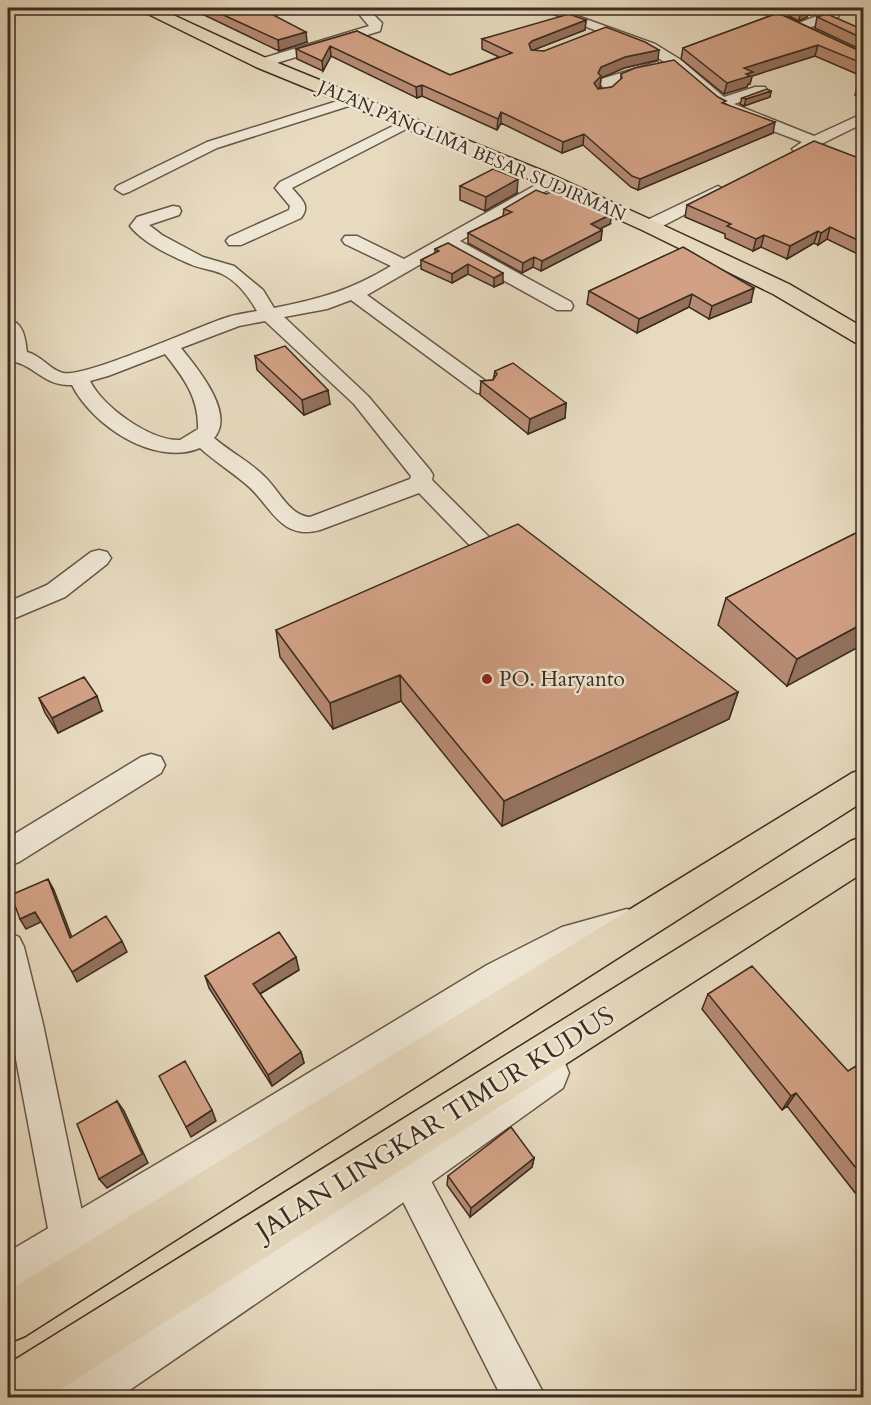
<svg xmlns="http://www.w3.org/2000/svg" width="871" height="1405" font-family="Cardo,serif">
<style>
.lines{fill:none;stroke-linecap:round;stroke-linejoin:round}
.minor-casing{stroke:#675747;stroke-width:3}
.tertiary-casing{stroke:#675747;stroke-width:3}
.primary-casing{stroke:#3c2b1f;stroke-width:3}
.trunk-casing{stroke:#3c2b1f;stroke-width:3}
.minor{fill:#efe7d5;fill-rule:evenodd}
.tertiary{fill:#efe7d5;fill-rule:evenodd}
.primary{fill:#e7dabf;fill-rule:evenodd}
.trunk{fill:#e7dabf;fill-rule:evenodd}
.wall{fill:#b58a72;stroke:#3c2b1f;stroke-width:1.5}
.shaded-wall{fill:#93715d;stroke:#3c2b1f;stroke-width:1.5}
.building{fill:#d2a185;stroke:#3c2b1f;stroke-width:1.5}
.poi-dot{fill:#8f2418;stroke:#efe7d5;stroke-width:2}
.labels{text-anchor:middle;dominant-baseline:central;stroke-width:5;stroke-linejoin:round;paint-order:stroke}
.far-street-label{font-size:18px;fill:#3c2b1f;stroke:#efe7d5}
.poi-label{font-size:21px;fill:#3c2b1f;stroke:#efe7d5;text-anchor:start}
.near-street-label{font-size:26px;fill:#3c2b1f;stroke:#efe7d5}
</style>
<rect width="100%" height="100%" fill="#e7dabf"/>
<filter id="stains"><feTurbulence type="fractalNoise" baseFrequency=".00333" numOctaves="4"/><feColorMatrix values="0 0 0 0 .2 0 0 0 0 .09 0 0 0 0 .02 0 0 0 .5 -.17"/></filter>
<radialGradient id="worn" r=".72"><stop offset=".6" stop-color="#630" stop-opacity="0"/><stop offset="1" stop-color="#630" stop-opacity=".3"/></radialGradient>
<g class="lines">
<defs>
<path id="minor" d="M354,8H367L382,23L380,31L267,66L262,67L255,63L257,60L369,26Z
M539,8H555L655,44L681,60L724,97L755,87H765L767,90L765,93L734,104L814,136L864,113V123L805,152H795L792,149L802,142L747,121L717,106L671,66L645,50Z
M752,8H767L799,23L824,13L819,8H833L840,14L838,17L809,28L864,54V63Z
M657,62L664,66L662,69L616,83L619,87L607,97H597L595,94L603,87L599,82L601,79Z
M350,97L355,98L357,101L355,104L217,148L129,192L123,194L115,189L117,186L207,142Z
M407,119L412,120L414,123L412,126L292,188C301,199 311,205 301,218L241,245H229L226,241L229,237L289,210L290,206L275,188L280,182Z
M550,177L556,179L558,182L556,185L460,241L571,302L573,306L571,310H557L447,249L367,295L491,385L494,389L491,393H477L351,300L327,309L284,317L368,396L430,470L433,475L432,480L496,544L500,550L496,556L488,558L480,556L419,493L320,530C280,541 271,505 247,485C232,472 214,461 200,448C154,467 92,425 72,385C43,387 33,362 8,361V319C24,323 25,338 27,352C41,355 50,370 63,373C85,378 197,327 225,318C236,314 247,313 257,311C249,297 237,281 222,274C212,269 200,269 190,264C171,256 143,243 130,226L137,217L173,206L179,207L181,211L179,215L149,225L162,235L203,257L234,266L263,290L274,308C320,299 351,290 391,266L345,244L342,240L345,236H357L404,259ZM265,321L354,404L411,476L410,479L310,517C290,516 279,491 266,478C251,462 230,452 214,438C236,413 196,367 181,348L239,326ZM165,354C184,378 199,398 198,429L180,440C150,441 103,407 90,381L108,376Z
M718,186L726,191L724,194L655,230H643L640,226L643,222Z
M99,550L107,552L111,558L107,564L65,597L8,621V602L47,585L91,552Z
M151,754L161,757L165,765L161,773L19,862L8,866V838L141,757Z
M8,932L19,937L24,947L43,1024L91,1255L86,1269L72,1274L58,1269L53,1255L8,1017Z
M400,1142L413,1147L546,1398H502L382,1160L387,1147Z"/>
<path id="tertiary" d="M627,909L641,914L646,926L641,938L584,955L515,991L253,1158L25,1296L8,1303V1252L221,1126L487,965L562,927Z
M548,1052L563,1058L569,1073L563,1088L387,1214L118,1398H48L55,1380L295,1222L533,1058Z"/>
<path id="primary" d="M140,8H158L268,59L548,173L656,222L789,284L864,328V345L856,343L773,294L642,230L534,181L256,67L142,11Z"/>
<path id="trunk" d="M864,769V801L25,1336L8,1343V1291L852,773Z
M864,836V872L47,1398H8V1364L851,841Z"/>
</defs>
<use href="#minor" class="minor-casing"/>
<use href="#tertiary" class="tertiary-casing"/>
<use href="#primary" class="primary-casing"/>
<use href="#trunk" class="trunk-casing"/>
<use href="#minor" class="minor"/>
<use href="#tertiary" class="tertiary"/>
<use href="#primary" class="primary"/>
<use href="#trunk" class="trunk"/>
</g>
<path class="wall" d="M201,8H281V14L274,15L307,42L279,51L202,14Z
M481,8H519L499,14Z
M784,8H821L820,12L810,15H808L807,17L799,21L789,16L791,10Z
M778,13L864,53V77L815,56L752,76L750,84H748L747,87L724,94L681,59L683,48Z
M817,17L864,30V51L815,28Z
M586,20L585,30L533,50L658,60L624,68L601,78L600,87L598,89L612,87L621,79V74L726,104L773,133L638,190L631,187L583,145L562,153L501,123L497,130L422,96L417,98L331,56L323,71L297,59L296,49L357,31L450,75L499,57L482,49V39Z
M864,81V98L855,95L858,84Z
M771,91L770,97L744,106L740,104L742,98Z
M864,160V257L827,239L818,245L814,243L787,259L761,247L753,251L725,238V234L685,217L687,205Z
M460,186L517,193L485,211L460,200Z
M504,209L610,224L600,229L602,230L601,240L541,271L533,267L522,273L468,243V233L503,216Z
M448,243L503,283L494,287L468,274L452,283L421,269V260L435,253V249Z
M664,256L751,302L709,319L689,307L637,333L587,304L589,291Z
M255,356L330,404L304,415L257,370Z
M495,371L566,403L565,418L528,434L480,395L481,381L493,380Z
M864,529L787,686L718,625L726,598Z
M276,630L738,692L729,719L502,826L401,701L333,729L280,657Z
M39,698L102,711L58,733L45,713Z
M299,970L260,994L301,1052L304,1063L272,1086L209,988L205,976Z
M708,994L848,1071L864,1075V1204L787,1106L782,1110L702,1009Z
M534,1158L532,1167L470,1217L447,1185L448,1176Z"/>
<path class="shaded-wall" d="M259,8H281V14L260,17Z
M499,8H519L499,14Z
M812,8H821L820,12L810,15Z
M808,11L807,17L799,21L800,15Z
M586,20L585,30L531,51L529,44L532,41Z
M306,32L307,42L279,51L278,40Z
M818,45L815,56L752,76L750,84H748L747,87L724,94L727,83L744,68Z
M330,46L331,56L323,71L322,61Z
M659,50L658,60L624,68L601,78L600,87L593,94L594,83L598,73L601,67L625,57Z
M422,85V96L417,98L416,87Z
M771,91L770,97L744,106L746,99Z
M501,112V123L497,130L498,119Z
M775,122L773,133L638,190L640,179Z
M584,134L583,145L562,153L563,142Z
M518,179L517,193L485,211L486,197Z
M612,214L610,224L589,234L591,224Z
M830,227L827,239L818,245L821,233Z
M602,230L601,240L541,271L542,261Z
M818,231L814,243L787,259L790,246Z
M764,235L761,247L753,251L756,239Z
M534,257L533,267L522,273L523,263Z
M468,264V274L452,283V274Z
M503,273V283L494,287V278Z
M754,288L751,302L709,319L712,306Z
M692,294L689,307L637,333L639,319Z
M328,390L330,404L304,415L302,400Z
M566,403L565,418L528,434L530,419Z
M864,623V644L787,686L797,659Z
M400,675L401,701L333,729L330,703Z
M738,692L729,719L502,826L504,801Z
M97,696L102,711L58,733L52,718Z
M48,879L54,890L76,948L70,938Z
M35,912L41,922L26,929L20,919Z
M122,941L127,952L77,982L72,972Z
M296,957L299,970L256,996L253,984Z
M301,1052L304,1063L272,1086L268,1075Z
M796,1093L787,1106L782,1110L791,1096Z
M117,1101L124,1111L148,1163L107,1188L99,1179Z
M212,1110L216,1121L191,1137L186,1127Z
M534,1158L532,1167L470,1217L471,1208Z"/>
<path class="building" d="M208,8H260L306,32L278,40Z
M797,8H799L808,11L800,15L790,10Z
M778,13L864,53V64L818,45L744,68L753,72L746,74L750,76L727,83L683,48Z
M569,14L586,20L532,41L529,44L531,50L544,51L606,27L645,42L659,50L625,57L601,67L598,73L601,76L594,83L598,89L612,87L622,78L621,74L635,68L674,60L718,97L726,101L722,103L775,122L640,179L632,176L584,134L563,142L501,112L498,119L422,85L416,87L330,46L322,61L296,49L357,31L450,75L512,53L482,39Z
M827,14L864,30V39L817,17Z
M864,81V86L858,84Z
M767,89L771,91L746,99L742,98Z
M814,141L864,160V243L830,227L821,233L818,231L790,246L764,235L756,239L727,226L731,224L687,205Z
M493,169L518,179L486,197L460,186Z
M559,189L612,214L591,224L602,230L542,261L534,257L523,263L468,233L512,212L504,209L536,190L546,194Z
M448,243L503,273L494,278L468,264L452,274L421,260L439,251L435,249Z
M683,247L754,288L712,306L692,294L639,319L589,291Z
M285,346L328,390L302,400L255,356Z
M513,363L566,403L530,419L481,381L493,380L497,374L495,371Z
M518,524L738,692L504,801L400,675L330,703L276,630Z
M864,529V623L797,659L726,598Z
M84,677L97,696L52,718L39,698Z
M48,879L70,938L106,916L122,941L72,972L35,912L20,919L11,895Z
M279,932L296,957L253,984L301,1052L268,1075L205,976Z
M752,966L848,1071L856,1066L864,1075V1178L796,1093L791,1096L708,994Z
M185,1061L212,1110L186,1127L159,1076Z
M117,1101L142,1154L99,1179L77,1124Z
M511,1127L534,1158L471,1208L448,1176Z
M680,1392L684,1398H674Z"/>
<circle class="poi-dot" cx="487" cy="679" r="6"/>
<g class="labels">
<g class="far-street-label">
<text transform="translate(472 151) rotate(23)">JALAN PANGLIMA BESAR SUDIRMAN</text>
</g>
<g class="poi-label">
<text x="499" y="679">PO. Haryanto</text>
</g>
<g class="near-street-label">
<text transform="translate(435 1123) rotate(-32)">JALAN LINGKAR TIMUR KUDUS</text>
</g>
</g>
<rect width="871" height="1405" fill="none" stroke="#e7dabf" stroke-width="30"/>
<rect x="9" y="9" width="853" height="1387" fill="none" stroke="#3c2b1f" stroke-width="3"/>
<rect x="15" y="15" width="841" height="1375" fill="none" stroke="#3c2b1f" stroke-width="1.5"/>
<rect width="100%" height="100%" filter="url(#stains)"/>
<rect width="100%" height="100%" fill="url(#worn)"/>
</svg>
